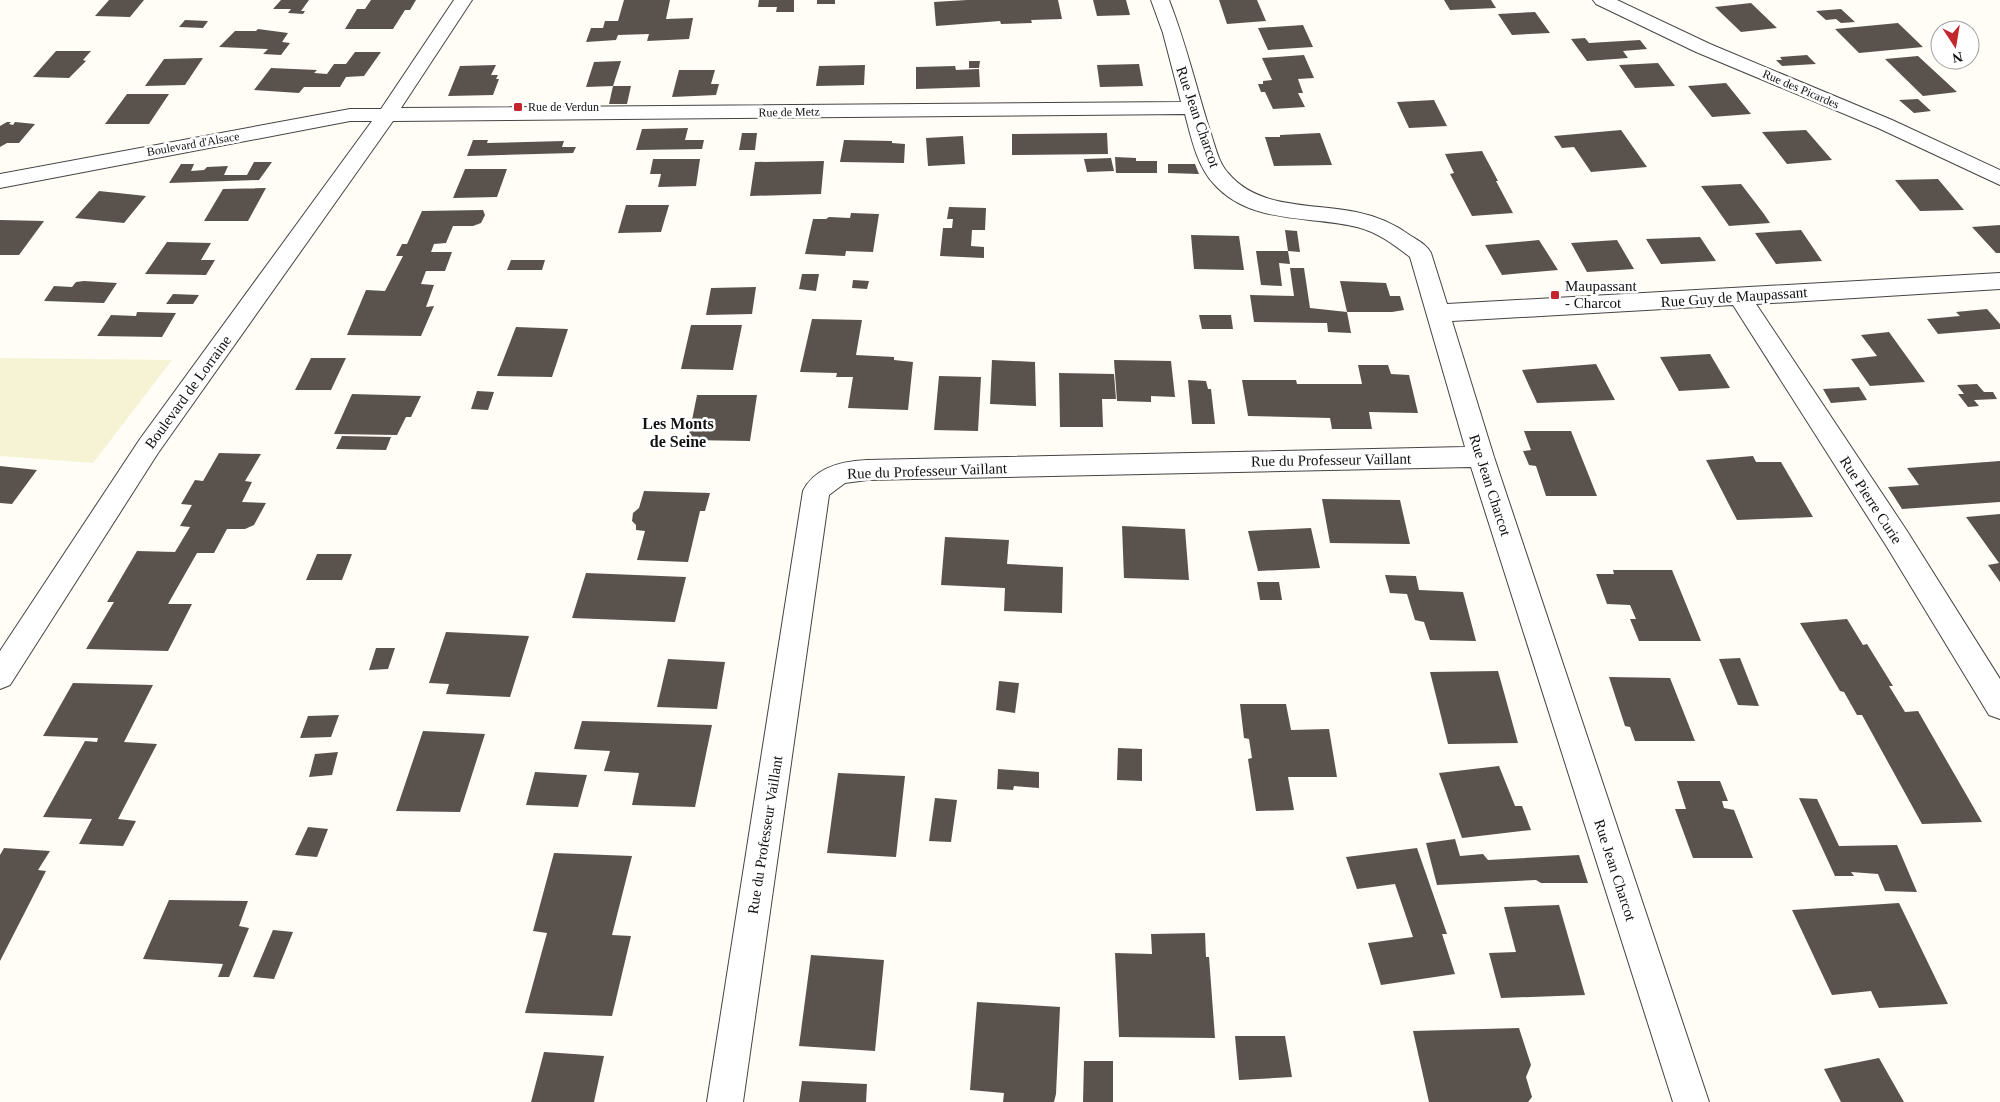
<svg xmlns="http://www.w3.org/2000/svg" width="2000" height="1102" font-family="Georgia,serif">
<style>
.farmland{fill:#f6f3d4}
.building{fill:#5a524d}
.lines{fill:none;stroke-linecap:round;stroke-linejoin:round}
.minor-casing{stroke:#444;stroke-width:2}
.minor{fill:#fff;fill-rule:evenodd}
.poi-dot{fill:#c4262e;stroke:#fff;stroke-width:2}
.labels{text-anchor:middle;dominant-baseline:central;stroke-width:5;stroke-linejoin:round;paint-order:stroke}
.far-street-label{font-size:12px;fill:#111;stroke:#fff}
.far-poi-label{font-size:12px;fill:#111;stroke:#fff;text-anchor:start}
.street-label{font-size:15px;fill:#111;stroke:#fff}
.poi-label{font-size:15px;fill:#111;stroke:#fff;text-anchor:start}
.neighbourhood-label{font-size:16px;font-weight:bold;fill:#111;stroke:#fff}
</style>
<rect width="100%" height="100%" fill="#fffdf5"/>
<path class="farmland" d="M0,358L172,360L93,463L0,456Z"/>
<path class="building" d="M109,0H144L130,17L95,16Z
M281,0H309L301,11H305L303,14L288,13L291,9H273Z
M371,0H416L410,10H405L393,29H345L357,9H365Z
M624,0H670L666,19L693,18L689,39L647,41L649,34L618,35L616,40L586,42L591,28H603L605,21H618Z
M759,0H794V12H776L777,7H758Z
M817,0H835V4H817Z
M967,0H1058L1062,19L1031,20L1032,23L1001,24L1000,21L936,26L934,2Z
M1093,0H1126L1130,15L1097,16Z
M1219,0H1257L1266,21L1227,24Z
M1444,0H1491L1496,8L1450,10Z
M1751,3L1777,28L1741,32L1715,7Z
M1841,9L1855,22L1841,23L1836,19L1826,20L1816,11Z
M1535,12L1550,33L1512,35L1498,14Z
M185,20L208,21L203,28L179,27Z
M1898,23L1923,47L1859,53L1835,29Z
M1303,25L1313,47L1268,50L1258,28Z
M258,29L288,33L282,42L290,43L281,55L263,54L268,49L219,47L235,31H256Z
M1585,38L1589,43L1640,40L1647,49L1623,51L1628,58L1587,61L1571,39Z
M56,51H91L83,60L86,61L69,78L33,77Z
M355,52H381L364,76L346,77L340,87H304L299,93L254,90L271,68L317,70L314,73L327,74L334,64H346Z
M1304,55L1314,78L1298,79L1303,93H1298L1305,107L1273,109L1265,92H1261L1258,84H1263V81L1272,80L1262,58Z
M1807,55L1816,64L1782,66L1776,60H1782L1780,57Z
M1918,56L1957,92L1923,96L1885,59Z
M203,58L185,85L145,86L164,59Z
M621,61L613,86L586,87L594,62Z
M969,61H980L979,68H969Z
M1658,63L1675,86L1635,88L1619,65Z
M1139,64L1143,86L1100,87L1097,65Z
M496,65L491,75H498L496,79H499L493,95L448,96L460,66Z
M865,65L864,85L816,86L819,66Z
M955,66L956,70L979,69L980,87L916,89V67Z
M679,70H715L711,84H719L716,95L672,97Z
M1726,83L1751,114L1712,117L1688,86Z
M613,86H631L627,104H609Z
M127,94H169L149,124H105Z
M1918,99L1931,111L1914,113L1899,100Z
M1434,100L1447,126L1409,128L1397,102Z
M7,122H11L9,124L13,125L15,122L35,124L19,143H7L0,147V126Z
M688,128L685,140H704L702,149L636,150L642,129Z
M1621,130L1647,167L1591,172L1574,147L1562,148L1554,136Z
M1806,130L1832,160L1787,164L1762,132Z
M742,133H757L755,150H739Z
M1107,133L1108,154L1012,155V134Z
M1320,133L1332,165L1274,166L1265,137H1280V135Z
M963,136L965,164L928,166L926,138Z
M473,140H488L487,143L564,141L562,147H576L573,153L467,156Z
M844,140L892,141V143L905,144L904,163L840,162Z
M1482,151L1498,181H1496L1513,213L1472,216L1450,174L1454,173L1445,154Z
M1115,157L1136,158V161H1157V173H1116Z
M1111,158L1114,171L1087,172L1084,159Z
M653,159H700L696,186L658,187L661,174H650Z
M824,161L821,194L750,196L755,162Z
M254,162H272L259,180L169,183L181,164H194L191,171L204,170L207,167L228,166L224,175H247Z
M1168,164H1195L1199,174L1168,173Z
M465,169H507L497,197L453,198Z
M1938,179L1964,210L1920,211L1895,180Z
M1741,184L1764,214L1770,223L1729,226L1701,186Z
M266,188L248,221H204L223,189Z
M99,191L146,196L124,223L75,218Z
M626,205H669L661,232L618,233Z
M949,207L986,208L985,230H972L971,246L984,247V258L940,256L943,228H952L953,219H947Z
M483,210L485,215L481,223L473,226H453L446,243L434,244L431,252H452L445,271H426L421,284L434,285L426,307L434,306L421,336L347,335L366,290L385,291L403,256H396L402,244H407L422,211Z
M851,213L879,214L873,252L846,251L845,256L805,254L813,219H826L829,217L850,218Z
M0,220L44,221L19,255H0Z
M2000,225V253H1996L1972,227Z
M1285,230L1297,231L1300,252L1288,251Z
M1801,230L1822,261L1776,264L1755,233Z
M1191,235L1239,236L1244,270L1194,269Z
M1700,237L1716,261L1661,264L1646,239Z
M1539,240L1558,270L1502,275L1485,245Z
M1617,240L1634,269L1587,272L1571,243Z
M167,242L211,243L201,260H215L206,275L145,274Z
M1256,251H1288L1290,264L1279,263L1282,286L1261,285Z
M511,260H545L542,270H507Z
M1290,268H1304L1310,308L1347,312L1351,333L1328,332L1327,323L1254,322L1250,295L1294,296Z
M802,274H819L816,291L799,289Z
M853,280L869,281L867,289L852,288Z
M1340,281L1386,283L1390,296H1400L1404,310L1392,312H1347Z
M76,282L84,281L117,283L104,303L44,301L54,286L72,287Z
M756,287L752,314L706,315L711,288Z
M173,294L199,295L193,304H166Z
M1987,309L2000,324V329L1938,334L1927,319L1960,316L1956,312Z
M137,312L176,313L162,337L97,336L111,315L136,316Z
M1199,315H1231L1233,329H1202Z
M812,319L862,320L856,355L894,357V360L913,362L908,410L848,408L853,377H836L837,373L800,372Z
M691,325H742L733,370L681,369Z
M516,327L568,329L552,377L497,376Z
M1889,332L1925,382L1870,386L1851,359L1877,356L1861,335Z
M1710,354L1730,388L1679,391L1660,357Z
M311,358H346L331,390H295Z
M992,360L1035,362L1036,406L990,404Z
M1114,360L1171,361L1175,397L1151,396V402L1117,401Z
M1596,364L1615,400L1537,403L1522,370Z
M1358,365H1388L1391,374L1409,375L1418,413L1369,412L1372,429H1332L1330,418L1248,416L1242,380H1296L1297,384H1362Z
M1059,373L1114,374L1116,399H1102L1103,427H1060Z
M939,376L981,377L978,431L934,430Z
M1188,380L1206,381L1208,389H1211L1215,424H1192Z
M1977,384L1984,392H1993L1997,399L1974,400L1979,406L1968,407L1958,394H1964L1957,385Z
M1859,387L1867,400L1831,403L1823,389Z
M477,391L494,392L488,410L471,409Z
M352,394L421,396L411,417H406L397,435L334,434Z
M697,395H757L750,441L688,440Z
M1524,431H1571L1597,496H1546L1536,466L1529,465L1523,451L1531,450Z
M342,436L391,437L386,450L336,449Z
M219,453L261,454L245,481L252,482L242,502L266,503L254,525L245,529H227L214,553H197L168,604H192L168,651L86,649L114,602H107L137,551L175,552L190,527L180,526L192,505L181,504L195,480L203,481Z
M1753,456L1756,462H1781L1813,517L1737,520L1706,460Z
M2000,461V502L1902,509L1888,487L1919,485L1907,468Z
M0,466L37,470L12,504L0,503Z
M644,491L710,493L705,511H700L688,562L637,560L645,531L636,530V525L632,521L633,513L639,508Z
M1322,499L1400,500L1410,544L1330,543Z
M2000,514V582L1988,565L1999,563L1966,517Z
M1122,526L1185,529L1189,580L1124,578Z
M1311,528L1320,568L1258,571L1248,531Z
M945,537L1009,540L1007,564L1063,567L1062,613L1004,611L1005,588L941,585Z
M317,554H352L342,580H306Z
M1613,570H1672L1701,641H1639L1630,619H1636L1630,605L1607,604L1596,574H1614Z
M586,573L686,577L675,622L572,618Z
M1385,575L1416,576L1419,590L1463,592L1476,641L1430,640L1424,622L1415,620L1407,594L1390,593Z
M1257,582H1279L1282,600H1260Z
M1847,619L1863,645L1867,644L1893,686H1889L1905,712L1918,711L1982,822L1922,824L1862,715H1857L1844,692L1840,691L1800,623Z
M446,632L529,636L510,697L446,694L449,684L429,683Z
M376,648H395L388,669L369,670Z
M1740,658L1759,706L1738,705L1719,659Z
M668,659L725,662L717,709L657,707Z
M1498,671L1518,743L1448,744L1430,672Z
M1609,677L1670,678L1695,741H1635L1630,727L1625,726Z
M999,681L1019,683L1015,713L996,710Z
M73,683L153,685L124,742L157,744L118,819L136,821L123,846L79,844L92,819L43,817L85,741L97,742L98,738L43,736Z
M1240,704H1286L1291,730L1329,729L1337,777H1288L1294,810L1256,811L1248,759L1252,758L1249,739L1244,738Z
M339,715L331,737L300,738L308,716Z
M582,721L712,725L695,807L632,805L639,773L604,771L610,751L574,749Z
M423,731L485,734L460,812L396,811Z
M1118,748L1142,749V781L1117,780Z
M338,752L332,775L309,777L315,754Z
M1499,766L1515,806H1522L1531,830L1462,838L1439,773Z
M998,769L1039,772V788L1014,786L1013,790L997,789Z
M535,772L587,775L578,807L526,805Z
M838,773L905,776L896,857L827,853Z
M1677,781H1720L1728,801H1722L1724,808L1734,810L1753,858H1693L1675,809H1686Z
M935,798L957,800L951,842L929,841Z
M1799,798L1817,799L1839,846L1897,845L1917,892L1885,891L1878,874L1851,872L1854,876H1835Z
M308,827L328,829L317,857L295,855Z
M1455,839L1460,856L1483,854L1488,860L1579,855L1588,883H1541L1536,880L1437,885L1426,843Z
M4,848L50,851L38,870L46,871L0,961V855Z
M1417,848L1447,934H1442L1455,974L1381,985L1368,943L1413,937L1395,884L1357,889L1346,857Z
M554,853L632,856L612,935L631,936L612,1016L525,1013L547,933L533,931Z
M169,900L248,901L239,926L249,928L229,977H218L223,964L143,959Z
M1899,903L1948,1004L1879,1008L1871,991L1832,995L1792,910Z
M1559,905L1585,995L1501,998L1489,953L1516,952L1504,907Z
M273,930L293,932L274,979L253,977Z
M1205,933L1206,957H1209L1215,1038L1119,1037L1115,953L1152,954L1151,934Z
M811,955L884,960L875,1051L799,1046Z
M977,1002L1060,1007L1056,1094L1054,1102H1003L1004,1093L970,1090Z
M1519,1028L1531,1065L1526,1077L1532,1097L1528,1102H1429L1413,1031Z
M1235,1036H1285L1292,1077L1239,1080Z
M544,1052L604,1056L594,1102H531Z
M1879,1058L1904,1102H1841L1824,1069Z
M1084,1061H1113V1102H1083Z
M802,1081L867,1084L866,1102H799Z"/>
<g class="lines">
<defs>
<path id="minor" d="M454,0H472L401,108L1181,102L1163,33L1151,0H1169C1186,43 1196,87 1210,131C1215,145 1218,162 1228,173C1259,210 1313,203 1356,212C1376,216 1395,224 1411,236C1419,241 1427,245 1431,253L1447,304L2000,273V289L1756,304L1907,531L2000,679V719L1989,715L1887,547L1733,305L1452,321L1494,457L1709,1102H1673L1471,467L867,480L845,483L829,495L743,1102H707L803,491C815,467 842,461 867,460L1465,447L1410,257C1393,244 1377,232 1357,227C1309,215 1251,225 1214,184C1197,166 1191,137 1185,114L393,121L158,453L10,685L0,689V651L140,439L372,121H350L0,188V174L350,109H381Z
M1593,0H1617L1710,44L1892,120L2000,170V185L1878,128L1696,52L1596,4Z"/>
</defs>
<use href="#minor" class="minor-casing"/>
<use href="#minor" class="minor"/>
</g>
<g class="poi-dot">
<rect x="513" y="102" width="10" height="10" rx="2.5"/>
<rect x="1550" y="290" width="10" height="10" rx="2.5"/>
</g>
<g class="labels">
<g class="far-street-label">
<text transform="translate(1801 89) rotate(23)">Rue des Picardes</text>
<text transform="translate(789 112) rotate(-1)">Rue de Metz</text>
<text transform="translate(193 144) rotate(-10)">Boulevard d'Alsace</text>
</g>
<g class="far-poi-label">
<text x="528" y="107">Rue de Verdun</text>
</g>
<g class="street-label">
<text transform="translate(1198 117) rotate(71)">Rue Jean Charcot</text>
<text transform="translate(1734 297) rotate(-4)">Rue Guy de Maupassant</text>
<text transform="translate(188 392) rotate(-54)">Boulevard de Lorraine</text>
<text transform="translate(1331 460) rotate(-1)">Rue du Professeur Vaillant</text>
<text transform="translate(927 471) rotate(-2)">Rue du Professeur Vaillant</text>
<text transform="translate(1490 485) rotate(72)">Rue Jean Charcot</text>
<text transform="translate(1871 500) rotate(57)">Rue Pierre Curie</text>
<text transform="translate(765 835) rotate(-81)">Rue du Professeur Vaillant</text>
<text transform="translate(1615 870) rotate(72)">Rue Jean Charcot</text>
</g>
<g class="poi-label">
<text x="1565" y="286">Maupassant<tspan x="1565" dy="17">- Charcot</tspan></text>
</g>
<g class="neighbourhood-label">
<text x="678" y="423">Les Monts<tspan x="678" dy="18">de Seine</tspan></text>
</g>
</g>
<g transform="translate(1955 45) rotate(168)"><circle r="24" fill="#ffffff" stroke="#a0a0a0"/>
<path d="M0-4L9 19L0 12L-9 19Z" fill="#c4262e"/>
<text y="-8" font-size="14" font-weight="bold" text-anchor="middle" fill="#111111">N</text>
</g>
</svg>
